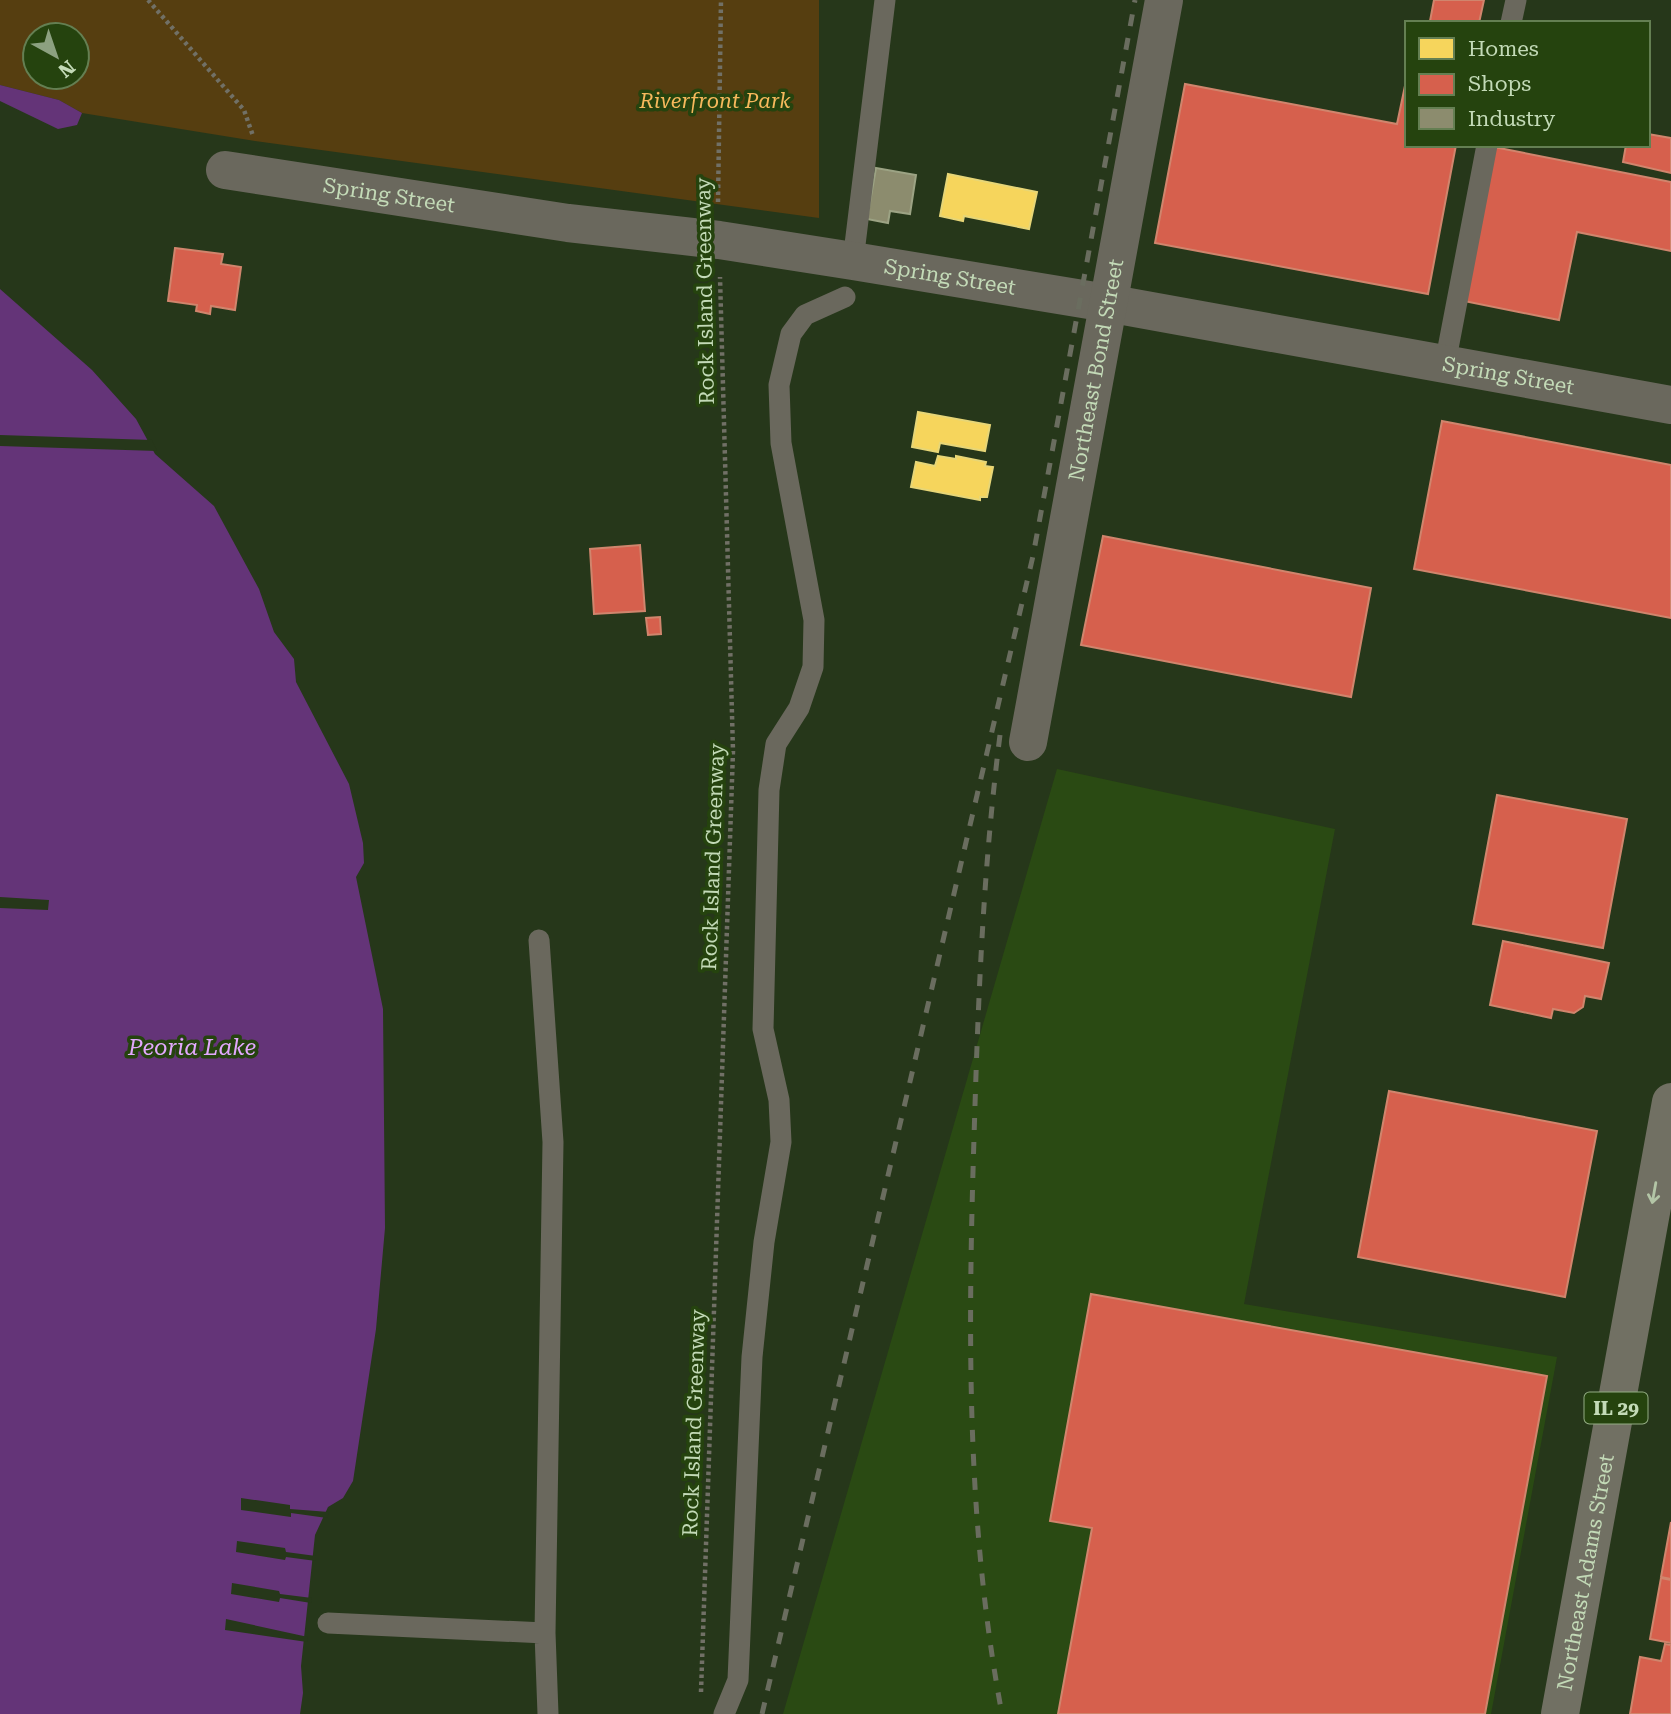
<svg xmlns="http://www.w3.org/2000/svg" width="1671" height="1714" font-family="'Roboto Serif',serif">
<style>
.built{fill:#2a4a13}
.green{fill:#563e10;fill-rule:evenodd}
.water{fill:#643478}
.pier{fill:#26371a}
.homes{fill:#f6d55c;stroke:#e7d677;stroke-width:2}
.shops{fill:#d6604d;stroke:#d0856d;stroke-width:2}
.industry{fill:#8c8c6e;stroke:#9ca384;stroke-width:2}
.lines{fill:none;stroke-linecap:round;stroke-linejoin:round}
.path{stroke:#717066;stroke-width:4.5;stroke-dasharray:3.5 3.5;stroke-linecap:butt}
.service{stroke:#6a685d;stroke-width:21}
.minor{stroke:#6a685d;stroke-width:38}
.primary{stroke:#717063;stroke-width:38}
.rail{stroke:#6a6d5f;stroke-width:5;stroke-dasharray:12 12;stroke-linecap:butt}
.oneway{stroke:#b3c5a6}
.labels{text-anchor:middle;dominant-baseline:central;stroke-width:7;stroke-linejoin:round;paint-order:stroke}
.shield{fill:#25430e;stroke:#94ad84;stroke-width:2}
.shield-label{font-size:19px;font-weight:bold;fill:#c3dab7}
.park-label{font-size:21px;font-style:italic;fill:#f6b85c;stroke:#25430e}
.street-label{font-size:21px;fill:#c3dab7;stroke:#25430e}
.water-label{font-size:23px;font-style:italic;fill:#e2a8fd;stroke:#25430e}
</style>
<rect width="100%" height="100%" fill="#26371a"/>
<path class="built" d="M1057,769L1335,829L1244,1304L1557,1357L1491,1714H783Z"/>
<path class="green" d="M0,0H819V218L255,141L82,113L59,100L0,85ZM35,35H77V77H35Z"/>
<path class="water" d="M0,85L59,100L82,113L77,125L58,129L0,101Z
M0,289L92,370L136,419L155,454L214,506L259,589L274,632L294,659L296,682L349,784L363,843L364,863L356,877L383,1009L385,1228L376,1329L353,1481L343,1498L328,1507L315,1535L301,1666L303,1693L300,1714H0Z"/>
<path class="pier" d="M0,435L152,440L157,451L0,446Z
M0,897L49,900L48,910L0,908Z
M241,1498L290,1505V1509L329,1512L327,1518L291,1513V1517L241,1510Z
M237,1541L285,1548L286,1552L316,1556V1561L286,1557L285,1560L236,1552Z
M232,1583L279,1591L280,1594L312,1598L311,1603L280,1598L279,1602L231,1594Z
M226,1619L308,1637L307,1642L225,1630Z"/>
<path class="homes" d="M948,174L1037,192L1029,229L964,216L963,221L940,216Z
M918,412L990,425L985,451L940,443L938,452L912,447Z
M938,456L956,459V456L986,462L985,466L993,467L987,497H980V500L911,487L916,462L935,466Z"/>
<path class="shops" d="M1434,0H1484L1479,23L1430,21Z
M1406,81L1407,145H1456L1428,294L1155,243L1185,84L1397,124Z
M1648,134L1671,138V173L1623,162L1626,145H1648Z
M1494,147L1671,182V251L1577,232L1559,320L1464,301Z
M175,248L223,254L221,264L241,267L235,310L211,306L210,314L196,311L197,305L168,301Z
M1442,421L1671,465V618L1414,569Z
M1103,536L1371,588L1351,697L1081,645Z
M640,545L645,611L594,614L590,549Z
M660,617L661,634L648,635L646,618Z
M1497,795L1627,819L1603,948L1473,924Z
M1503,941L1609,963L1601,999L1585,996L1583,1007L1574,1013L1553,1009L1551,1018L1490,1005Z
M1389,1091L1597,1131L1565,1297L1358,1257Z
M1091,1294L1547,1376L1485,1714H1058L1092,1528L1050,1521Z
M1671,1522V1579L1661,1577Z
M1661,1578L1671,1580V1643L1650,1639Z
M1665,1644L1671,1645V1714H1630L1640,1657L1661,1661Z"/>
<path class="industry" d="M876,168L916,175L910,214L890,211L888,223L867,219Z"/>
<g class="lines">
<path class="path" d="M148,0L244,110L253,136
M718,202L721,0
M701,1692L733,751L720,277"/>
<path class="service" d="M1511,23L1516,0
M853,261L885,0
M1445,364L1487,145
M539,940L553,1142L545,1633
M328,1623L545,1633L548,1714
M724,1714L738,1680L752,1357L764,1242L781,1142L779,1100L763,1029L769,790L776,744L799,708L813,667L814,620L781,443L779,385L791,334L805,315L845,297"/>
<g class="minor">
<path id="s1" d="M225,170L568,223L719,240L853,261L1107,303L1671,405"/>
<path id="s2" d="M1028,742L1164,0"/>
</g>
<path class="primary" id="s3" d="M1560,1714L1671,1102"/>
<path class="rail" d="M1000,735C983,869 978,1003 974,1138C968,1330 966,1524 1002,1714
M762,1714L1033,556L1135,0"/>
</g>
<defs><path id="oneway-shaft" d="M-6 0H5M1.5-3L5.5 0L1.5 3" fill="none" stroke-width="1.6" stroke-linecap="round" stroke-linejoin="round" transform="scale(1.75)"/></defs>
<use class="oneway" href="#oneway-shaft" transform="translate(1654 1193) rotate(100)"/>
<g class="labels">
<rect class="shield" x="1584.5" y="1392.5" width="63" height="31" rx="5"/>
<g class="shield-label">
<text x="1616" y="1408">IL 29</text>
</g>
<g class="park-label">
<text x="715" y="101">Riverfront Park</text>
</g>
<g class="street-label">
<text stroke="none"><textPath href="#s1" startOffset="166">Spring Street</textPath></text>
<text stroke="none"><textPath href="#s1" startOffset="733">Spring Street</textPath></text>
<text transform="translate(705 291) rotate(-91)">Rock Island Greenway</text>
<text stroke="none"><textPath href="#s2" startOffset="378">Northeast Bond Street</textPath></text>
<text stroke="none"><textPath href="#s1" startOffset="1300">Spring Street</textPath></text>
<text transform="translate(713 857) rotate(-88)">Rock Island Greenway</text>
<text transform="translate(694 1423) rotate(-88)">Rock Island Greenway</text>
<text stroke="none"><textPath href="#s3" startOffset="144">Northeast Adams Street</textPath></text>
</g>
<g class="water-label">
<text x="192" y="1047">Peoria Lake</text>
</g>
</g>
<rect x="1405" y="21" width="245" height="126" fill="#25430e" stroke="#647f52" stroke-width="2"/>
<rect x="1419" y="38" width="35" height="21" fill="#f6d55c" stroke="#647f52" stroke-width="2"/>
<text x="1468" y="56" font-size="21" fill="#c3dab7">Homes</text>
<rect x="1419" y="74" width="35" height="21" fill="#d6604d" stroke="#647f52" stroke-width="2"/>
<text x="1468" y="91" font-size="21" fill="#c3dab7">Shops</text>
<rect x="1419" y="108" width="35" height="21" fill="#8c8c6e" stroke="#647f52" stroke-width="2"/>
<text x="1468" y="126" font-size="21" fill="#c3dab7">Industry</text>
<g transform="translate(56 56) rotate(140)"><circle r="33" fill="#25430e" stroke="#647f52" stroke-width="2"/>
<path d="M0-5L12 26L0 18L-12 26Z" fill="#8ca180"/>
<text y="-10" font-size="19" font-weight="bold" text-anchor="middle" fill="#c3dab7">N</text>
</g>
</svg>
